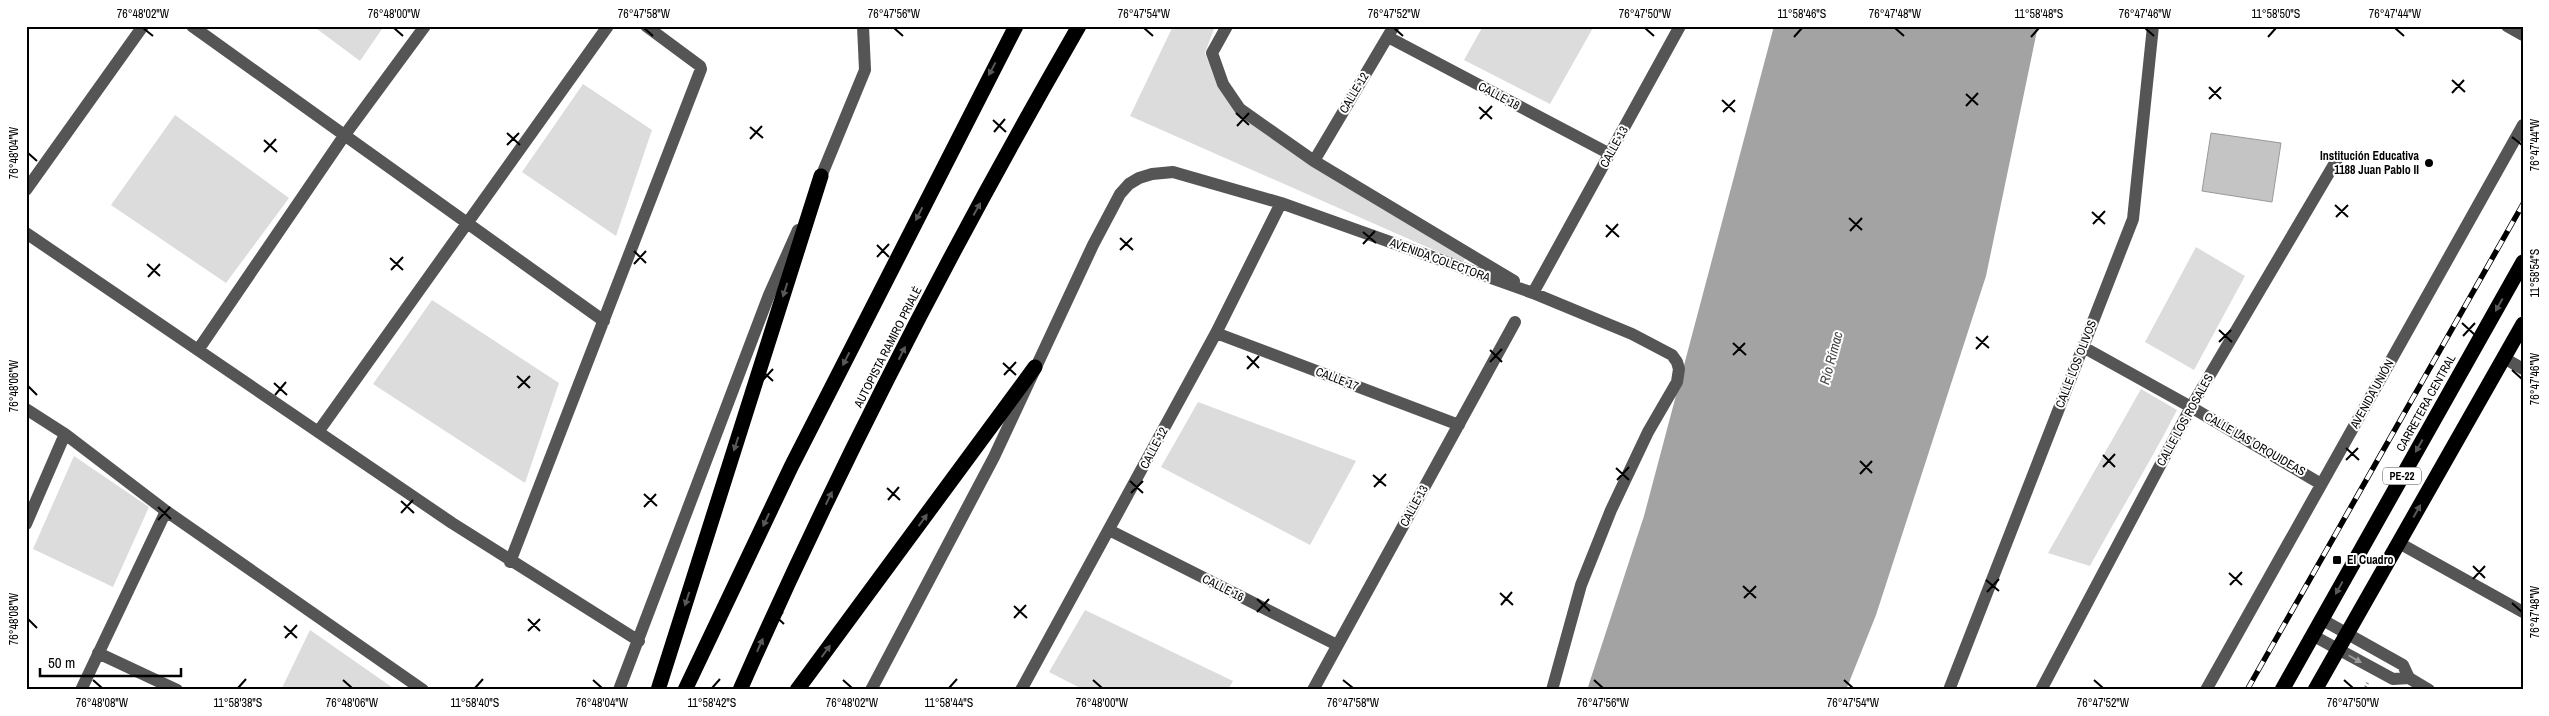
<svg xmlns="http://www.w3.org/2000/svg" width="2549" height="716" font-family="'Archivo Narrow',sans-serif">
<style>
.green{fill:#dcdcdc}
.water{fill:#a3a3a3}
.building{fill:#c4c4c4;stroke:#999}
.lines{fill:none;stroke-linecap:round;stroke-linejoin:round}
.path{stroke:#777;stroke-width:3;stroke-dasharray:1 2.5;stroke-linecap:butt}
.minor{stroke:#555;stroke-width:12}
.highway{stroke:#000;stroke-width:15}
.rail-casing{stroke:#000;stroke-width:5.5}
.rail{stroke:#fff;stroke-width:4;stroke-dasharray:11;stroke-linecap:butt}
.oneway{fill:#595959}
.oneway2{fill:#999}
.ticks{fill:none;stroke:#000;stroke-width:2}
.poi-dot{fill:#000;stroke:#fff;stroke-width:2}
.labels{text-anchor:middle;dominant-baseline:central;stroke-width:4;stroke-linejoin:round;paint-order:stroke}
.shield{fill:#fff;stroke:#4c4c4c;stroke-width:1}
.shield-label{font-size:11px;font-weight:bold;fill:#000}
.street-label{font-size:12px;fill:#000;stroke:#fff}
.poi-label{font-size:12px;font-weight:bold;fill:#000;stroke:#fff;text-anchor:end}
.water-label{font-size:14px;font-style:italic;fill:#444;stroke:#fff}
.neatline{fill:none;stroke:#000;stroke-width:2}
.ticks-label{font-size:12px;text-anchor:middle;fill:#000}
</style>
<rect width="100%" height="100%" fill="#fff"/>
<path class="green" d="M313,26H384L360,61Z
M1173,26H1215L1205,53L1217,85L1240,116L1465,258L1464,261L1461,262L1130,116Z
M1483,26H1594L1550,104L1464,60Z
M583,84L652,130L616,236L522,172Z
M175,115L289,198L226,283L111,205Z
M2196,247L2245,276L2194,370L2145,342Z
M432,300L559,383L525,483L373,384Z
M2141,389L2177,410C2150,463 2118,514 2090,566L2048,553Z
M1198,402L1356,461L1310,545L1161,467Z
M74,456L149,507L113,587L33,549Z
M1085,610L1233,681L1228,690H1084L1049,672Z
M310,630L396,690H281Z"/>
<path class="water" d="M1774,26H2038L1986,276L1876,615L1846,690H1587L1644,516Z"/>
<path class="building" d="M2211,133L2281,143L2272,202L2202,191Z"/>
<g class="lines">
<path class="path" d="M2364,690L2368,682"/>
<path class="minor" d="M192,26L604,321
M1227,26L1212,53L1223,84L1240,109L1314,161L1514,281
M2507,26L2523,35
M1388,37L1610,154
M1314,161L1394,26
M818,184L865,70L863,26
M26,190L143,26
M26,233L452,523L639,641
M1533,293L1680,26
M1216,333L1459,425
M2083,347L2191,407L2321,484
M198,350L344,136L425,26
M2504,358L2523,369
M26,409L65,434L166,511L423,690
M318,432L608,26
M26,524L65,434
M1109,530L1337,645
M2399,543L2523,612
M510,562L701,69L700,66L646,26
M2321,619L2403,665L2409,678
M2312,635L2393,679L2409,678L2429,690
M98,653L177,690
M81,690L166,511
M619,690L769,295L798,230
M871,690L994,457L1093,245L1120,194L1129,184L1139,178L1152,174L1173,172L1281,203L1533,293L1632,334L1672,355L1677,362L1679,369L1677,382L1648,432L1611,510L1581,585L1552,690
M1021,690L1216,333L1281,203
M1313,690L1515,322
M1949,690L2133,219L2153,26
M2041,690L2191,407L2339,156
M2206,690L2523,125"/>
<path class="highway" d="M658,690L821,176
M685,690L791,467L1016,26
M740,690C840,463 955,241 1079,26
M797,690L1035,367
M2282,690L2523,262
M2315,690L2523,324"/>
<defs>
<path id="rail" d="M2247,690L2523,204"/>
</defs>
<use href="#rail" class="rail-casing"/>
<use href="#rail" class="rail"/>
</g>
<defs><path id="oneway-solid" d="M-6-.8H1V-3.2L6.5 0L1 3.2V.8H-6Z" transform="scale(1.25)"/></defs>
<g class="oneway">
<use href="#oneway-solid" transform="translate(992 69) rotate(118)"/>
<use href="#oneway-solid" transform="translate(977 209) rotate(-61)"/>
<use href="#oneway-solid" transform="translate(919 214) rotate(117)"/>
<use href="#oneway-solid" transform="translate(785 290) rotate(108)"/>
<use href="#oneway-solid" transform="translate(2499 305) rotate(119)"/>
<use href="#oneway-solid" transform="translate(902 353) rotate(-63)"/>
<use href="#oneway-solid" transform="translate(846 359) rotate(117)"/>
<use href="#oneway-solid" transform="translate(736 444) rotate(108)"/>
<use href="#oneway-solid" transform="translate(2419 446) rotate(119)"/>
<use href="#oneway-solid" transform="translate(829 498) rotate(-64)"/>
<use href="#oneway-solid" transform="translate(2417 511) rotate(-61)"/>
<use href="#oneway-solid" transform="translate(766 520) rotate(115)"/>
<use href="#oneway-solid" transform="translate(923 520) rotate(-54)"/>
<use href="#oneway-solid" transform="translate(2339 588) rotate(119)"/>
<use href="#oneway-solid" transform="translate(687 599) rotate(108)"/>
<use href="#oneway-solid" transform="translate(760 645) rotate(-66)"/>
<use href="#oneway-solid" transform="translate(826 651) rotate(-54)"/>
</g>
<use class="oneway2" href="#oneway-solid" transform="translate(2355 659) rotate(30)"/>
<path class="ticks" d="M143,28L153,36M394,28L403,36M644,28L653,36M894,28L903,36M1144,28L1153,36M1394,28L1403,36M1645,28L1654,36M1895,28L1904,36M2145,28L2154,36M2395,28L2404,36M1794,37L1802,28M2031,37L2039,28M2268,37L2276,28M2452,80L2465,92M2209,87L2221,99M2452,93L2464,80M1966,94L1978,105M2209,99L2221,87M1722,100L1735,112M1966,106L1978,93M1479,107L1492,119M1723,112L1735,100M1236,113L1249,125M1480,119L1492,106M993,120L1006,132M1237,126L1249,113M750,127L763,138M994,132L1005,119M507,133L520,145M2512,137L2522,145M750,139L762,126M264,140L277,152M507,145L519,133M264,152L276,139M28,153L37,161M2335,205L2348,217M2092,212L2105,224M2336,217L2348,205M1849,218L1862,230M2093,224L2105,211M1606,225L1619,237M1850,231L1862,218M1363,232L1376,243M1606,237L1618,224M1120,238L1133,250M1363,244L1375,231M877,245L889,257M1120,250L1132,238M634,251L646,263M877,257L889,244M390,258L403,270M147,264L160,276M634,264L646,251M391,270L403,257M148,277L160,264M2513,282L2522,273M2462,323L2475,335M2219,330L2232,342M2463,336L2475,323M1976,337L1989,348M2219,342L2231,330M1733,343L1746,355M1976,349L1988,336M1490,350L1502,362M1733,355L1745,343M1247,356L1259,368M1490,362L1502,349M1003,363L1016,375M760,369L773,381M1247,369L1259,356M2512,370L2522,379M1004,375L1016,362M517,376L530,388M761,382L773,369M274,383L287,395M28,386L37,395M518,388L530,376M275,395L286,382M2346,448L2359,460M2103,455L2115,467M2346,460L2358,448M1860,461L1872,473M2103,467L2115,454M1616,468L1629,480M1860,474L1872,461M1373,475L1386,486M1617,480L1629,467M1130,481L1143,493M1374,487L1386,474M887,488L900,500M1131,493L1143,481M644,494L657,506M888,500L899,487M401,501L414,513M158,507L171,519M644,507L656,494M401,513L413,500M158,520L170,507M2473,566L2485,578M2229,573L2242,585M2473,579L2485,566M1986,580L1999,591M2230,585L2242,572M1743,586L1756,598M1987,592L1999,579M1500,593L1513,605M1744,598L1756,586M1257,599L1270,611M2512,603L2522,612M1501,605L1512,592M1014,606L1027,618M771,612L784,624M1257,612L1269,599M1014,618L1026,605M28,619L37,628M528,619L540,631M771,625L783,612M284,626L297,638M528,631L540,619M285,638L297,625M93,680L102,688M343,680L352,688M593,680L602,688M843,680L852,688M1093,680L1102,688M1343,680L1353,688M1594,680L1603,688M1844,680L1853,688M2094,680L2103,688M2344,680L2353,688M238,688L246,679M475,688L483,679M712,688L720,679M949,688L957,679"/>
<g class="poi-dot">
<circle cx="2429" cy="163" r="5"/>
<rect x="2332" y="555" width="10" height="10" rx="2.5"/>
</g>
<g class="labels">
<rect class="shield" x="2383" y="467.5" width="38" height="17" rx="4"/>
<g class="shield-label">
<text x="2402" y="476">PE-22</text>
</g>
<g class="street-label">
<text transform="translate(1354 93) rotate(-59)">CALLE 12</text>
<text transform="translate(1499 96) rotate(28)">CALLE 18</text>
<text transform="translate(1614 147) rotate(-61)">CALLE 13</text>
<text transform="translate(1440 260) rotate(20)">AVENIDA COLECTORA</text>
<text transform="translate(888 347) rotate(-63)">AUTOPISTA RAMIRO PRIALÉ</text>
<text transform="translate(2076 364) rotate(-69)">CALLE LOS OLIVOS</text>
<text transform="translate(1337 379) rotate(21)">CALLE 17</text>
<text transform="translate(2372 394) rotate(-61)">AVENIDA UNIÓN</text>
<text transform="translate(2426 403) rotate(-61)">CARRETERA CENTRAL</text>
<text transform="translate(2185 420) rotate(-61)">CALLE LOS ROSALES</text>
<text transform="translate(2255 444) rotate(30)">CALLE LAS ORQUIDEAS</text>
<text transform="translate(1154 448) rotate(-62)">CALLE 12</text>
<text transform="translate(1414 506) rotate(-61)">CALLE 13</text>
<text transform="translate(1223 588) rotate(27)">CALLE 16</text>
</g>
<g class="poi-label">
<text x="2419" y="156">Institución Educativa<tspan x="2419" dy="14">1188 Juan Pablo II</tspan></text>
<text x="2347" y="560" text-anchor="start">El Cuadro</text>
</g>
<g class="water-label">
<text transform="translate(1831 358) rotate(-75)">Río Rímac</text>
</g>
</g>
<rect width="2549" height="716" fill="none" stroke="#ffffff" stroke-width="55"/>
<path d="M40 668v8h141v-8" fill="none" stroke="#000000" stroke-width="2.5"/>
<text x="48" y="668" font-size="15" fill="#000000" stroke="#ffffff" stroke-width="4" paint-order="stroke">50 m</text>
<rect x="28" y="28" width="2494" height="660" class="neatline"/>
<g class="ticks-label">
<text x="143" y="18">76°48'02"W</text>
<text x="394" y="18">76°48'00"W</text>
<text x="644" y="18">76°47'58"W</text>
<text x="894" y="18">76°47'56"W</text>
<text x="1144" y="18">76°47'54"W</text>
<text x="1394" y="18">76°47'52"W</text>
<text x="1645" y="18">76°47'50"W</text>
<text x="1802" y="18">11°58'46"S</text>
<text x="1895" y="18">76°47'48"W</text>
<text x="2039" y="18">11°58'48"S</text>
<text x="2145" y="18">76°47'46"W</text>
<text x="2276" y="18">11°58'50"S</text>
<text x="2395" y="18">76°47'44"W</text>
<text transform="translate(2535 145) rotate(-90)" y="4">76°47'44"W</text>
<text transform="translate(14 153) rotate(-90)" y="4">76°48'04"W</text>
<text transform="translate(2535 273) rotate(-90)" y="4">11°58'54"S</text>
<text transform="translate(2535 379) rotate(-90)" y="4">76°47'46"W</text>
<text transform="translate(14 386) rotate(-90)" y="4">76°48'06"W</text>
<text transform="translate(2535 612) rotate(-90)" y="4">76°47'48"W</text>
<text transform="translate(14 619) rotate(-90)" y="4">76°48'08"W</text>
<text x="102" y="707">76°48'08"W</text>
<text x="238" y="707">11°58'38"S</text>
<text x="352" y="707">76°48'06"W</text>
<text x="475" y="707">11°58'40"S</text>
<text x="602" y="707">76°48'04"W</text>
<text x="712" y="707">11°58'42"S</text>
<text x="852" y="707">76°48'02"W</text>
<text x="949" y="707">11°58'44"S</text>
<text x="1102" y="707">76°48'00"W</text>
<text x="1353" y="707">76°47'58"W</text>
<text x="1603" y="707">76°47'56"W</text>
<text x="1853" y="707">76°47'54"W</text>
<text x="2103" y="707">76°47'52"W</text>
<text x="2353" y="707">76°47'50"W</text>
</g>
</svg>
